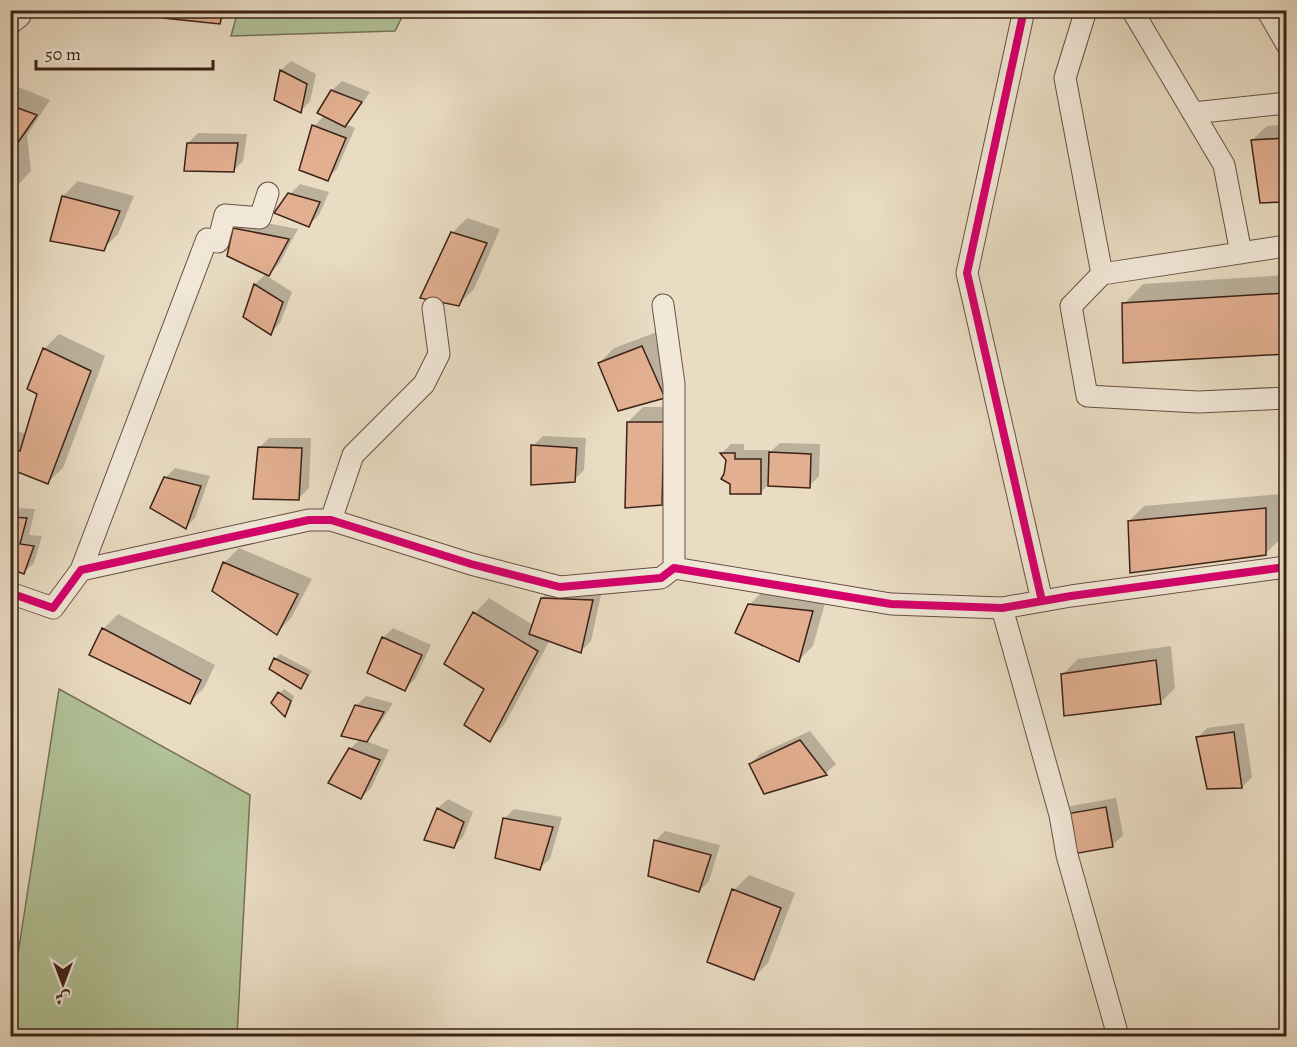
<svg xmlns="http://www.w3.org/2000/svg" width="1297" height="1047" font-family="Alegreya,Amiri,serif">
<style>
.green{fill:#b1c297;stroke:#777258;stroke-width:1.5}
.shadow{fill:#0003}
.building{fill:#e2af91;stroke:#3d2218;stroke-width:1.5}
.lines{fill:none;stroke-linecap:round;stroke-linejoin:round}
.minor-casing{stroke:#685043;stroke-width:23}
.minor{stroke:#f1e8d8;stroke-width:21}
.cycleway-casing{stroke:#f1e8d8;stroke-width:11}
.cycleway{stroke:#d6006c;stroke-width:8}
</style>
<rect width="100%" height="100%" fill="#e9dcc3"/>
<filter id="stains"><feTurbulence type="fractalNoise" baseFrequency=".00333" numOctaves="4"/><feColorMatrix values="0 0 0 0 .2 0 0 0 0 .09 0 0 0 0 .02 0 0 0 .5 -.17"/></filter>
<radialGradient id="worn" r=".72"><stop offset=".6" stop-color="#630" stop-opacity="0"/><stop offset="1" stop-color="#630" stop-opacity=".3"/></radialGradient>
<path class="green" d="M238,11V10L405,11L395,31L231,36Z
M59,689L250,795L237,1036H11V999Z"/>
<path class="shadow" d="M164,10H231L220,22Z
M291,61L316,74L310,101L301,111L276,99L281,70Z
M342,81L370,92L354,115L345,124L355,128L337,169L327,179L314,126L325,115L319,112L332,90Z
M16,86L50,100L27,135L31,171L17,186L10,183V91Z
M1286,125V201L1261,202L1252,140L1267,126Z
M198,133L247,134L243,161L233,171L188,143Z
M78,181L134,196L118,234L103,249L52,240L63,196Z
M300,184L329,192L319,215L309,225L290,194Z
M467,218L500,229L474,289L459,304L452,233Z
M244,219L298,229L279,264L267,276L292,292L280,323L271,333L245,317L255,284L267,273L234,229Z
M1286,275V353L1124,361V304L1143,284Z
M657,332L679,382L665,397L599,363L614,348Z
M59,334L105,356L63,468L48,482L10,467V437L17,431L27,434L39,393L44,349Z
M643,407H678L677,489L662,503L628,422Z
M543,436L586,438L584,470L574,480L533,446Z
M269,438H311L309,488L299,498L259,448Z
M780,443L820,444L819,476L809,486L768,485L760,493L722,453L731,444H744V450H770V452Z
M175,468L210,476L195,518L186,527L165,478Z
M1280,494V539L1265,554L1129,521L1144,506Z
M17,508L35,509L29,535L42,536L34,563L24,572L10,567V514Z
M239,548L312,579L291,618L277,633L224,563Z
M552,588L602,590L591,641L581,651L550,640L504,725L490,740L486,689L475,613L489,598L533,625L542,598Z
M764,590L827,596L813,646L798,661L749,605Z
M118,614L215,665L204,688L189,703L103,629Z
M393,628L431,645L415,679L405,689L383,638Z
M1171,646L1175,688L1160,703L1063,674L1078,659Z
M280,654L312,671L301,688L275,659Z
M284,689L294,696L289,710L285,714L280,693Z
M366,696L393,703L376,730L366,741L389,750L371,788L361,798L350,749L360,739L356,706Z
M1244,723L1252,777L1242,787H1208L1198,737L1207,728Z
M810,731L836,764L826,773L765,792L750,764L760,754Z
M1116,798L1123,835L1113,845L1068,853L1061,816L1071,806Z
M448,799L473,812L463,837L453,847L426,839L438,808Z
M514,809L562,817L550,859L540,868L504,819Z
M665,831L720,845L709,881L699,891L655,841Z
M749,875L795,893L768,963L753,978L734,890Z"/>
<path class="building" d="M163,10H223L220,24L163,18Z
M280,70L307,84L301,113L274,100Z
M331,90L362,102L345,127L317,113Z
M10,105L37,115L12,151L17,188L10,185Z
M312,125L346,138L328,181L299,170Z
M1286,138V202L1260,203L1251,140Z
M187,143H238L234,172L184,171Z
M288,193L320,202L309,227L274,213Z
M62,196L120,211L104,251L50,241Z
M233,228L289,239L269,276L227,256Z
M451,232L487,243L459,306L420,298Z
M254,284L283,302L271,335L243,317Z
M1286,293V354L1123,363L1122,303Z
M642,346L665,398L618,411L598,363Z
M43,348L91,371L48,484L10,469V448L20,451L37,394L27,389Z
M627,422H664L662,505L625,508Z
M531,445L577,448L575,482L531,485Z
M258,447L302,448L299,500L253,499Z
M769,452L811,454L810,488L768,486Z
M720,453H735V459H761V494H730V484L721,479L724,474L726,460Z
M164,477L201,486L186,529L150,508Z
M1266,508V555L1130,573L1128,521Z
M10,517L27,518L20,544L34,546L24,574L10,569Z
M223,562L298,594L277,635L212,591Z
M541,598L593,600L581,653L529,634Z
M748,604L813,611L799,662L735,633Z
M473,612L538,651L490,742L464,725L484,689L444,664Z
M102,628L201,680L190,704L89,655Z
M382,637L422,655L405,691L367,673Z
M274,658L308,675L301,689L269,669Z
M1156,660L1161,704L1064,716L1061,674Z
M278,692L291,701L285,717L271,703Z
M355,705L384,712L367,742L341,736Z
M1234,732L1242,788L1207,789L1196,737Z
M800,740L827,775L764,794L749,764Z
M349,748L380,760L361,799L328,783Z
M1106,807L1113,847L1067,855L1060,815Z
M437,808L464,822L454,848L424,840Z
M503,818L553,827L540,870L495,858Z
M654,840L711,855L699,892L648,876Z
M732,889L781,908L754,980L707,962Z"/>
<g class="lines">
<defs>
<path id="minor" d="M1024,10L967,273L1042,601
M1086,10L1065,78L1102,274L1286,246
M1132,10L1224,165L1241,253
M1267,10L1286,43
M10,24L20,16L21,10
M1193,113L1286,103
M1102,274L1071,306L1087,396L1198,402L1286,398
M663,305L674,384V568
M331,520L353,455L424,384L439,354L433,308
M81,570L207,239L218,242L225,215L260,218L268,193
M10,593L53,608L81,570L309,520H331L471,564L560,587L661,578L674,568L891,604L1002,608L1071,596L1286,567
M1002,608L1060,815L1067,855L1118,1036"/>
</defs>
<use href="#minor" class="minor-casing"/>
<use href="#minor" class="minor"/>
<defs>
<path id="cycleway" d="M1024,10L967,273L1042,601
M10,593L53,608L81,570L309,520H331L471,564L560,587L661,578L674,568L891,604L1002,608L1071,596L1286,567"/>
</defs>
<use href="#cycleway" class="cycleway-casing"/>
<use href="#cycleway" class="cycleway"/>
</g>
<rect width="1297" height="1047" fill="none" stroke="#e9dcc3" stroke-width="36"/>
<rect x="12" y="12" width="1273" height="1023" fill="none" stroke="#3d2218" stroke-width="3"/>
<rect x="18" y="18" width="1261" height="1011" fill="none" stroke="#3d2218" stroke-width="1.5"/>
<g transform="translate(63 984) rotate(180)" stroke="#f1e8d8" stroke-width="4.5" paint-order="stroke">
<path d="M0-4.5L10 22L0 15L-10 22Z" fill="#3d2218"/>
<text y="-9" font-size="16" font-weight="bold" text-anchor="middle" fill="#3d2218">ش</text>
</g>
<path d="M36 60v9h177v-9" fill="none" stroke="#3d2218" stroke-width="3"/>
<text x="45" y="60" font-size="18" fill="#3d2218" stroke="#f1e8d8" stroke-width="4.5" paint-order="stroke">50 m</text>
<rect width="100%" height="100%" filter="url(#stains)"/>
<rect width="100%" height="100%" fill="url(#worn)"/>
</svg>
